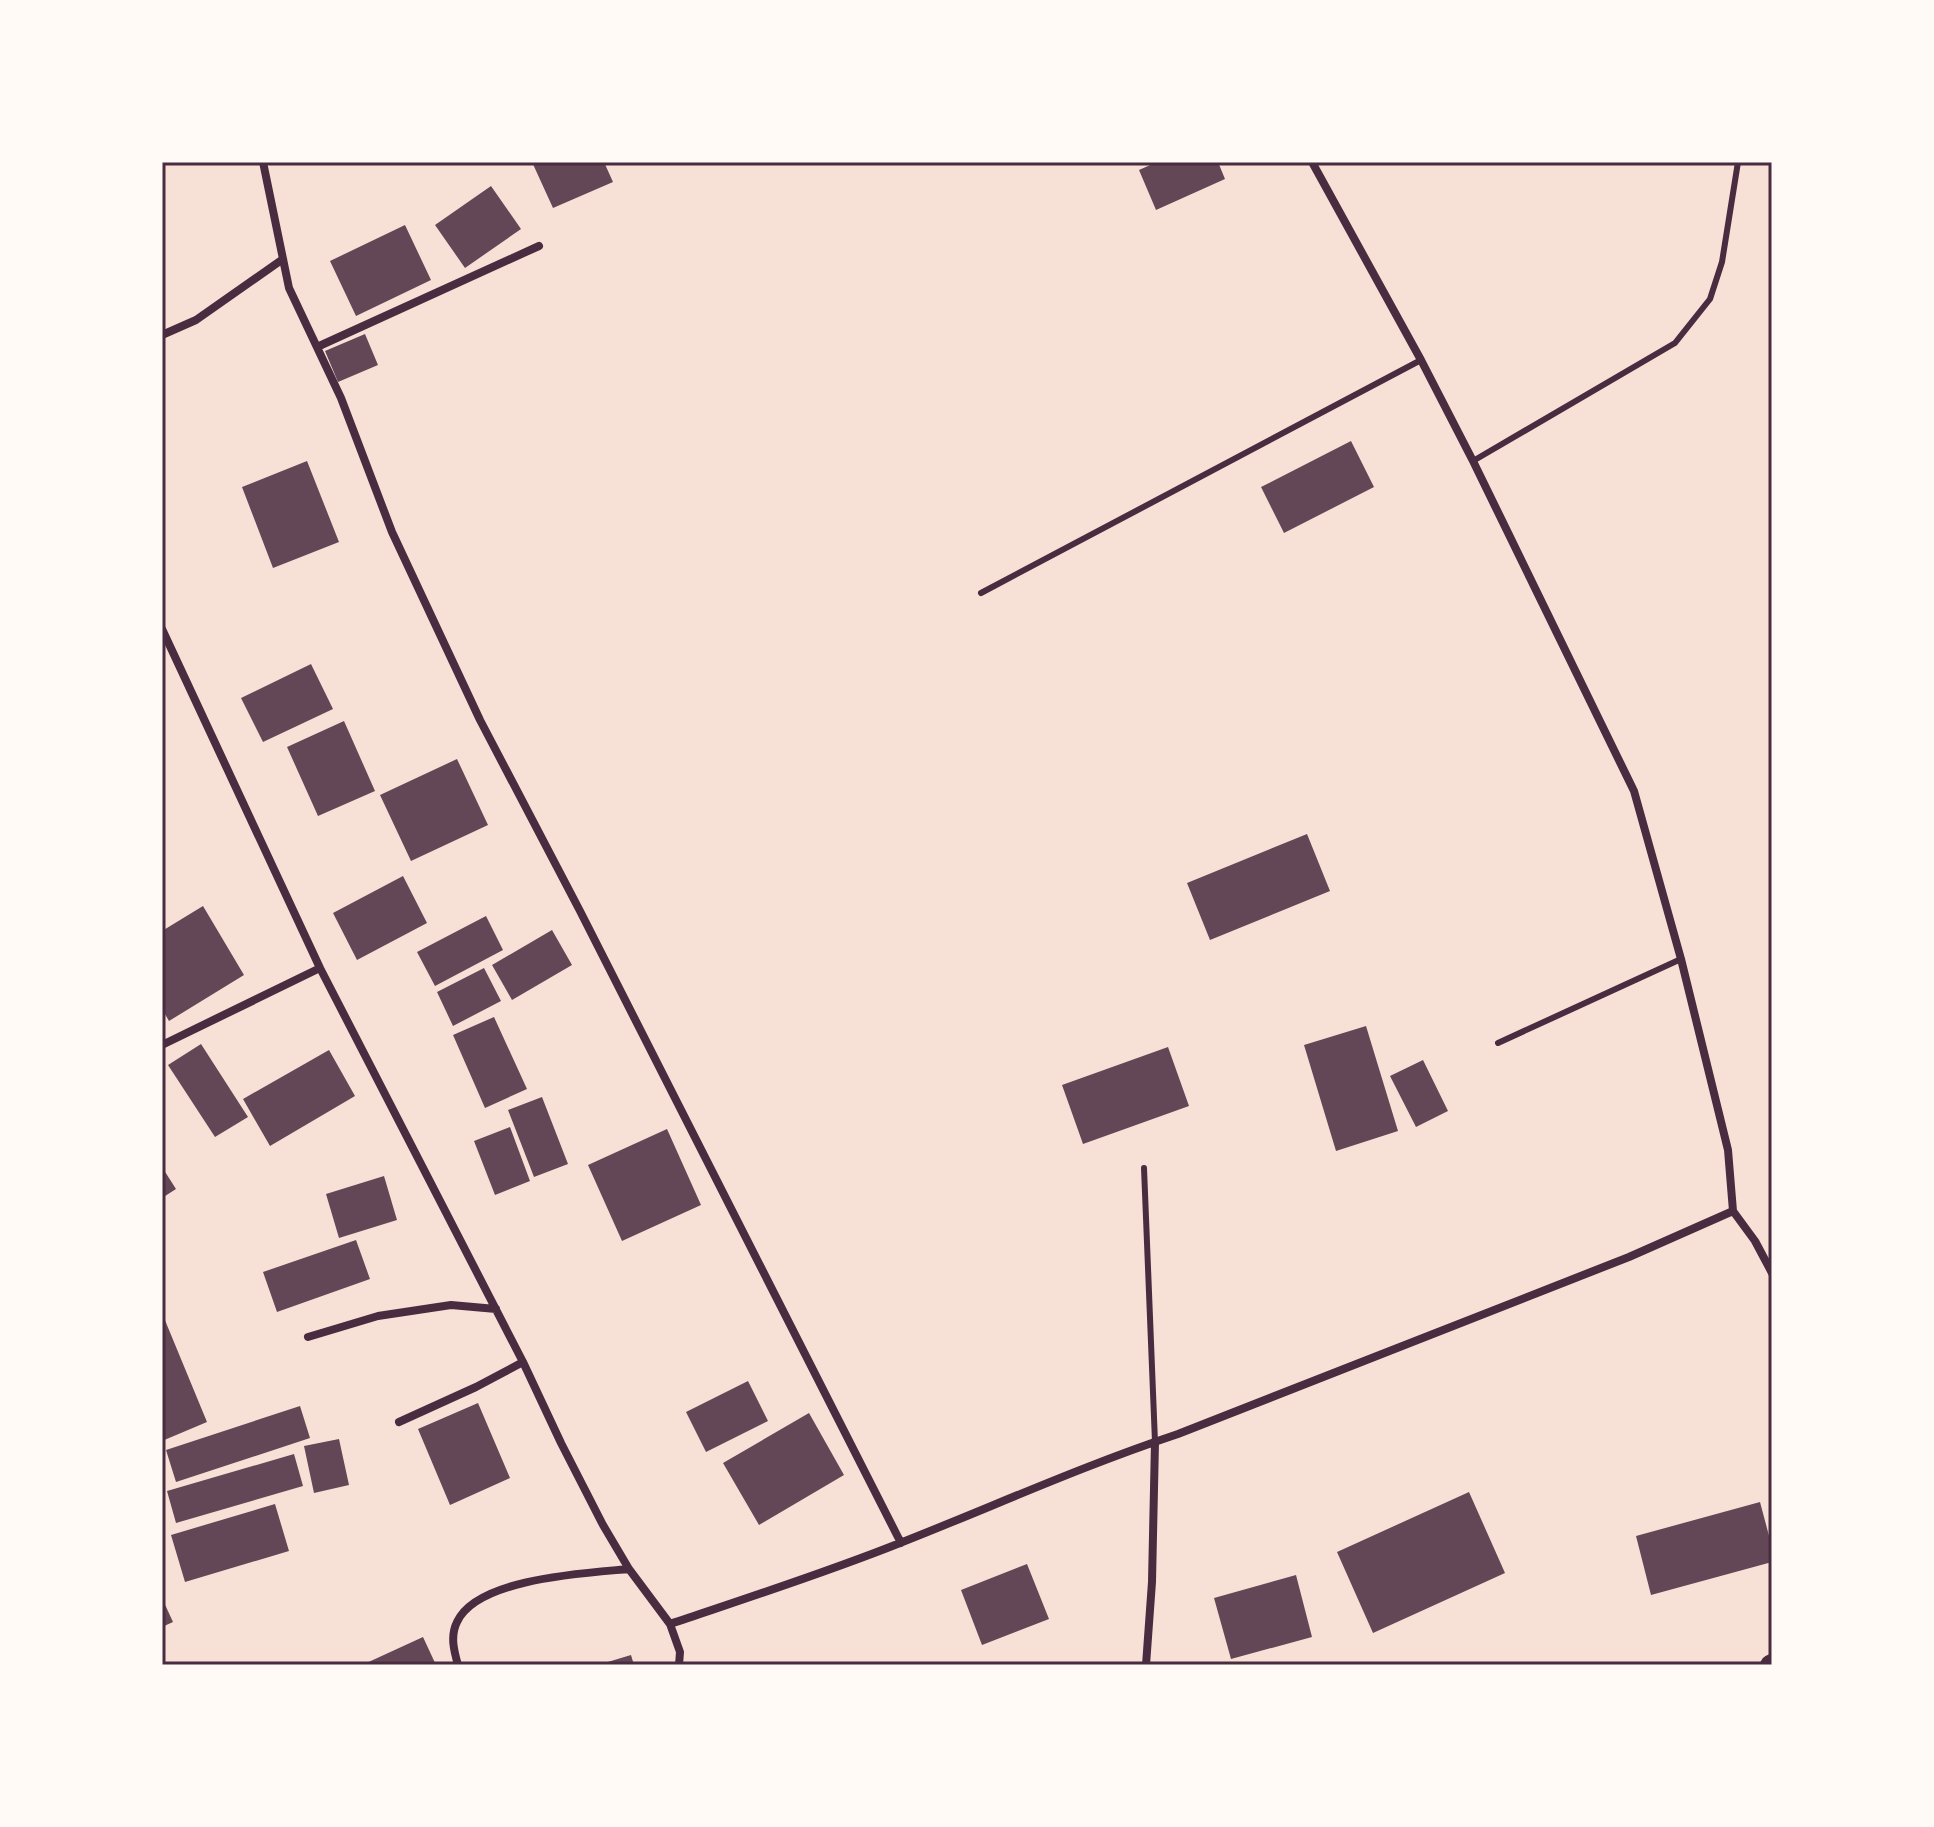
<svg xmlns="http://www.w3.org/2000/svg" width="1934" height="1827" font-family="'Exo 2',sans-serif">
<style>
.building{fill:#644757}
.lines{fill:none;stroke-linecap:round;stroke-linejoin:round}
.service{stroke:#4a2c40;stroke-width:6}
.minor{stroke:#4a2c40;stroke-width:8}
.primary{stroke:#4a2c40;stroke-width:20}
.neatline{fill:none;stroke:#4a2c40;stroke-width:3}
</style>
<rect width="100%" height="100%" fill="#f7e1d7"/>
<path class="building" d="M532,162H604L613,182L553,208Z
M1157,162H1218L1225,179L1156,210L1139,170Z
M491,186L521,229L465,268L435,225Z
M405,225L431,280L356,316L330,261Z
M365,334L378,365L338,382L325,351Z
M1351,441L1374,487L1284,533L1261,487Z
M307,461L339,542L273,568L242,487Z
M311,664L333,709L263,742L241,698Z
M344,721L375,791L318,816L287,747Z
M457,759L488,825L411,861L380,795Z
M1307,834L1330,891L1210,940L1187,883Z
M403,876L427,923L357,960L333,913Z
M203,906L244,975L169,1021L162,1009V931Z
M486,916L503,950L435,986L417,952Z
M552,930L572,965L512,1000L492,965Z
M484,968L501,1001L453,1026L437,992Z
M494,1017L527,1089L485,1108L453,1035Z
M1366,1026L1398,1131L1336,1151L1304,1045Z
M201,1044L248,1117L215,1137L168,1065Z
M1168,1047L1189,1106L1083,1144L1062,1085Z
M329,1050L355,1096L270,1146L243,1099Z
M1423,1060L1448,1111L1416,1127L1390,1076Z
M542,1097L568,1164L534,1177L508,1110Z
M510,1127L530,1181L495,1195L474,1141Z
M667,1129L701,1205L622,1241L588,1165Z
M162,1167L176,1189L162,1198Z
M384,1176L397,1220L339,1238L326,1194Z
M356,1240L370,1279L277,1312L263,1272Z
M162,1313L207,1422L162,1441Z
M748,1381L768,1421L706,1452L686,1412Z
M478,1403L510,1478L450,1505L418,1429Z
M300,1406L310,1438L176,1482L166,1450Z
M809,1413L844,1475L759,1525L723,1463Z
M339,1439L349,1485L314,1493L304,1446Z
M294,1454L303,1486L176,1523L167,1491Z
M1469,1492L1505,1573L1373,1633L1337,1552Z
M1760,1502L1772,1547V1562L1651,1595L1636,1536Z
M275,1504L289,1551L185,1582L171,1535Z
M1027,1564L1049,1619L982,1645L961,1590Z
M1296,1575L1312,1637L1231,1659L1214,1598Z
M162,1598L173,1622L162,1627Z
M423,1637L436,1665H362Z
M631,1655L634,1665H601V1664Z"/>
<g class="lines">
<path class="service" d="M1473,461L1675,343L1710,299L1722,262L1738,162
M981,593L1421,360
M1498,1043L1681,959
M1144,1168L1155,1442"/>
<path class="minor" d="M263,162L289,288L341,398L392,532L480,720L580,911L901,1543
M1312,162L1421,360L1473,461L1634,791L1681,959L1728,1150L1733,1211L1755,1241L1772,1273
M162,335L196,320L283,259
M317,347L539,246
M162,629L320,968L523,1362L561,1443L603,1525L629,1569L670,1624L680,1652L679,1665
M162,1045L320,968
M308,1337L378,1316L451,1305L496,1309
M399,1422L476,1387L523,1362
M670,1624C747,1598 825,1573 900,1543C994,1506 1082,1466 1178,1434L1629,1257L1733,1211
M458,1665C454,1651 450,1636 457,1622C477,1578 586,1573 629,1569
M1146,1665L1152,1582L1155,1442"/>
<path class="primary" d="M1770,1665L1772,1664"/>
</g>
<rect width="1934" height="1827" fill="none" stroke="#fffaf5" stroke-width="328"/>
<rect x="164" y="164" width="1606" height="1499" class="neatline"/>
</svg>
